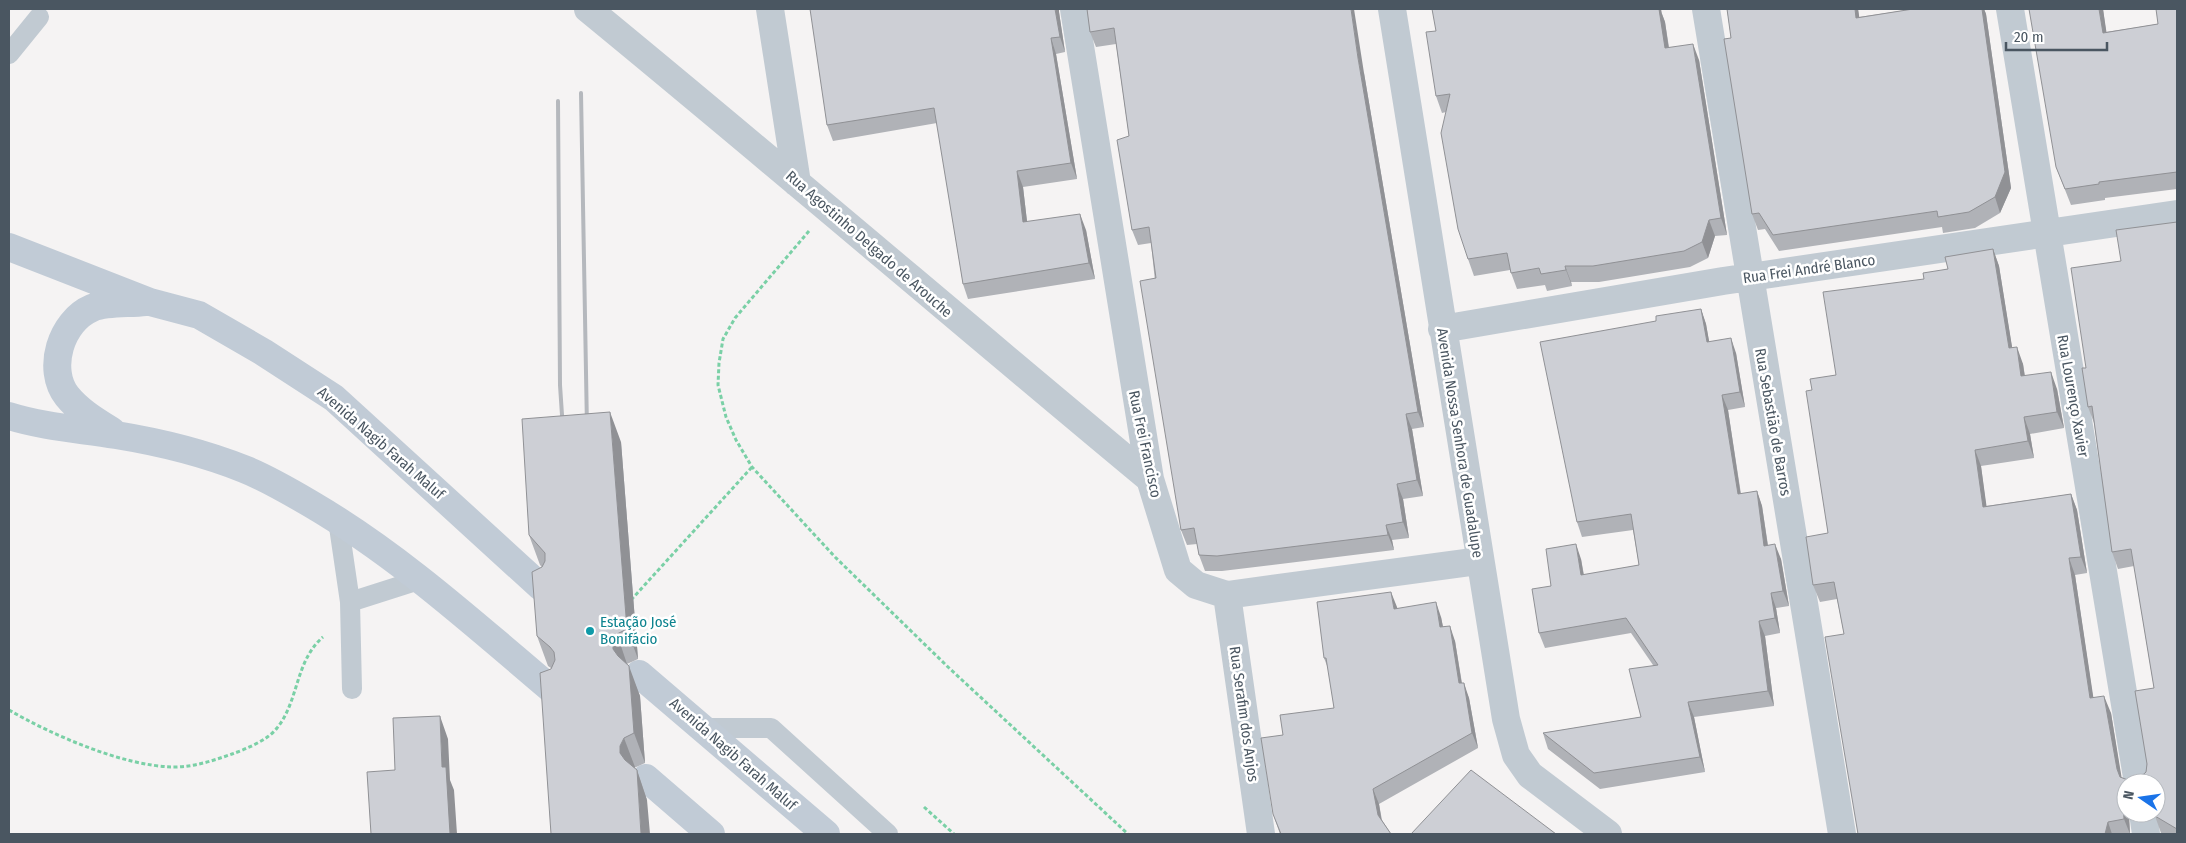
<svg xmlns="http://www.w3.org/2000/svg" width="2186" height="843" font-family="'Fira Sans Condensed',sans-serif">
<style>
.lines{fill:none;stroke-linecap:round;stroke-linejoin:round}
.path{stroke:#7ad0a6;stroke-width:3;stroke-dasharray:4 2.5;stroke-linecap:butt}
.service{stroke:#c1cad2;stroke-width:20}
.minor{stroke:#c1cad2;stroke-width:28}
.secondary{stroke:#c1cbd6;stroke-width:28}
.rail{stroke:#b5b8bd;stroke-width:4}
.wall{fill:#b0b2b7}
.shaded-wall{fill:#909195}
.building{fill:#cdcfd5;stroke:#909195}
.culture-dot{fill:#0f9aa8;stroke:#fff;stroke-width:2}
.labels{text-anchor:middle;dominant-baseline:central;stroke-width:5;stroke-linejoin:round;paint-order:stroke}
.street-label{font-size:15px;fill:#4a5661;stroke:#fff}
.culture-label{font-size:15px;fill:#0d838f;stroke:#fff;text-anchor:start}
</style>
<rect width="100%" height="100%" fill="#f5f3f3"/>
<g class="lines">
<path class="path" d="M809,231L735,318L723,339L719,363L718,385L726,417L736,440L752,467L835,557L948,667L1128,834
M631,600L752,467
M9,710C52,735 123,766 173,767C194,767 212,761 232,754C246,749 268,740 277,728C299,701 295,661 323,637
M924,807L954,834"/>
<path class="service" d="M9,54L39,17
M338,520L350,602L352,689
M350,602L422,579
M703,728H771L888,834"/>
<path class="minor" d="M588,9C777,164 962,323 1150,479
M770,9L797,183
M1074,9L1150,479L1178,570L1196,585L1227,595L1479,561
M1392,9L1506,719L1516,755L1530,775L1608,834
M1706,9L1842,834
M2010,9L2138,783
M1442,329L1723,281L2177,214
M1227,595L1261,834
M2143,813L2146,834"/>
<path class="secondary" d="M9,247L150,302L199,315L263,352L334,398L541,587
M9,416C44,427 80,429 116,435C159,442 204,453 244,469C267,478 289,491 311,504C398,555 473,623 550,688
M112,431C96,421 79,411 67,396C46,369 61,321 92,308C106,302 129,304 145,302
M639,674L826,834
M646,778L711,834"/>
<path class="rail" d="M581,93L587,428
M558,101L560,385L563,430"/>
</g>
<path class="wall" d="M1087,9L1364,73L1424,427L1412,429L1423,496L1403,499L1409,538L1392,540L1394,550L1222,571H1205L1199,555L1197,544L1187,545L1181,530L1151,243L1138,245L1132,230L1129,136L1116,44L1096,47L1090,32Z
M1727,9H1858L1859,17L1913,9H1984L1986,14L2011,188L2000,213L1975,228L1943,233L1942,227L1779,251L1765,229L1758,230L1752,214L1731,38Z
M2103,9L2106,32L2158,24L2177,9V189L2105,198V200L2071,205L2056,167Z
M1059,12L1065,52L1056,54L1077,179L1023,187L1027,222L1086,230L1095,279L968,299L963,284L937,123L833,141L827,125Z
M1662,14L1665,22L1669,47L1699,60L1727,235L1715,236L1708,258L1690,267L1599,282H1571L1572,286L1547,291L1545,285L1517,289L1510,270L1474,276L1468,259L1446,112L1442,113L1436,96V31Z
M2177,222V834H2164L2161,833L2155,816L2156,783H2137L2136,781L2146,772L2154,688L2134,566L2118,569L2112,552L2094,423L2088,407L2086,368L2121,261Z
M1993,249L1999,266L2012,348L2023,364L2025,376L2057,389L2064,428L2030,434L2034,458L1981,466L1986,506L2071,494L2077,510L2087,573L2075,575L2093,698L2111,713L2121,777L2133,782V783H2126L2130,834H1858L1844,634L1837,599L1820,602L1813,585L1828,533L1812,390L1836,375L1924,279Z
M1701,309L1706,324L1709,342L1736,353L1745,407L1728,410L1741,494L1757,491L1762,506L1768,545L1781,559L1789,606L1776,608L1780,633L1765,636L1774,706L1694,717L1705,772L1600,789L1548,749L1543,733L1641,717L1653,665L1631,633L1545,648L1539,633L1551,586L1581,559L1584,575L1639,565L1633,530L1582,537L1577,522L1656,321Z
M621,442L638,659L627,664L640,696L645,763L634,768L637,770L647,800L551,668L548,666L537,636L542,567L540,565L529,535Z
M1397,608L1441,617L1443,627L1455,641L1462,683L1469,698L1478,748L1379,804L1382,820L1391,834H1280L1273,814L1283,735L1334,708L1329,671L1324,658Z"/>
<path class="shaded-wall" d="M1055,9H1059V12L1065,52L1060,37Z
M1351,9H1354L1364,73L1424,427L1418,412L1358,58Z
M1658,9H1661L1662,14L1665,22L1671,64L1665,48Z
M1855,9H1858L1862,34L1856,18Z
M1982,9H1984L1986,14L2011,188L2000,213L1995,197Z
M2099,9H2103L2109,49L2103,33Z
M1051,38L1056,54L1077,179L1071,163Z
M1693,44L1699,60L1727,235L1721,218Z
M1017,171L1023,187L1029,238L1023,222Z
M1080,214L1086,230L1095,279L1089,263Z
M1709,220L1715,236L1708,258L1702,242Z
M1993,249L1999,266L2015,365L2009,348Z
M1565,266L1571,282L1572,286L1566,270Z
M1701,309L1706,324L1712,357L1707,342Z
M1731,338L1736,353L1745,407L1740,392Z
M2017,347L2023,364L2027,393L2021,376Z
M2051,372L2057,389L2064,428L2057,412Z
M1722,395L1728,410L1743,510L1738,494Z
M610,412L621,442L638,659L627,629Z
M1406,414L1412,429L1423,496L1417,480Z
M2024,417L2030,434L2034,458L2028,441Z
M1975,450L1981,466L1989,524L1983,507Z
M1397,484L1403,499L1409,538L1403,522Z
M1757,491L1762,506L1770,561L1764,546Z
M2071,494L2077,510L2087,573L2081,557Z
M1386,525L1392,540L1394,550L1388,535Z
M1576,544L1581,559L1586,590L1581,575Z
M1775,544L1781,559L1789,606L1783,591Z
M2069,558L2075,575L2096,715L2090,698Z
M1391,592L1397,607L1400,624L1394,609Z
M1771,593L1776,608L1780,633L1775,618Z
M1436,602L1441,617L1446,642L1440,627Z
M1759,621L1765,636L1774,706L1768,691Z
M1450,626L1455,641L1464,698L1459,683Z
M617,634L627,664L624,672L613,649V642Z
M629,666L640,696L645,763L634,733Z
M1464,683L1469,698L1478,748L1472,733Z
M2104,696L2111,713L2123,786L2117,769Z
M1688,702L1694,717L1705,772L1700,757Z
M440,716L448,739L450,780L454,790L457,834H450L442,767Z
M624,738L635,767L631,776L620,753V746Z
M637,770L647,800L650,834H641Z
M2126,786V813H2129L2130,834L2124,819L2122,791Z
M1373,789L1379,804L1383,830L1378,815Z
M2108,822L2112,834H2105Z"/>
<path class="building" d="M810,9H1055L1060,37L1051,38L1071,163L1017,171L1023,222L1080,214L1089,263L963,284L934,108L827,125Z
M1087,9H1351L1358,58L1418,412L1406,414L1417,480L1397,484L1403,522L1386,525L1388,535L1217,556L1199,555L1194,528L1181,530L1140,281L1156,278L1149,227L1132,230L1117,140L1129,136L1114,28L1090,32Z
M1432,9H1659L1665,48L1693,44L1721,218L1709,220L1702,242L1684,251L1593,266H1565L1566,270L1541,274L1539,268L1511,273L1507,253L1468,259L1458,229L1441,133L1450,94L1436,96L1426,32L1436,31Z
M1727,9H1855L1856,18L1913,9H1982L2005,172L1995,197L1969,212L1938,217L1937,211L1773,235L1759,213L1752,214L1724,39L1731,38Z
M2029,9H2099L2103,33L2158,24L2156,9H2177V172L2099,182V184L2065,189L2056,167Z
M2177,222V829L2155,816V813H2156V783H2144L2143,782L2136,781L2146,772L2147,764L2135,691L2154,688L2131,549L2112,552L2092,406L2088,407L2082,368H2086L2071,268L2121,261L2116,230Z
M1993,249L2009,348L2017,347L2021,376L2051,372L2057,412L2024,417L2028,441L1975,450L1983,507L2071,494L2081,557L2069,558L2090,698L2104,696L2117,769L2120,777L2133,782L2130,783H2126V786L2122,791L2124,819L2108,822L2105,834H1858L1825,637L1844,634L1834,582L1813,585L1806,537L1828,533L1806,391L1812,390L1810,379L1836,375L1823,292L1924,279L1923,273L1948,269L1945,257Z
M1701,309L1707,342L1731,338L1740,392L1722,395L1738,494L1757,491L1764,546L1775,544L1783,591L1771,593L1775,618L1759,621L1768,691L1688,702L1700,757L1594,773L1543,733L1641,717L1629,669L1658,665L1626,618L1539,633L1532,589L1551,586L1546,549L1576,544L1581,575L1639,565L1631,514L1577,522L1540,342L1656,321V316Z
M610,412L627,629L617,634L613,642V649L618,656L629,666L634,733L624,738L620,746V753L625,760L637,770L641,834H551L540,673L551,669L555,660L554,652L550,647L537,636L532,572L542,567L545,561V553L529,535L522,419Z
M1391,592L1394,609L1436,602L1440,627L1450,626L1459,683H1464L1472,733L1373,789L1378,815L1391,834H1281L1273,814L1261,738L1283,735L1280,715L1334,708L1326,658H1324L1317,602Z
M440,716L442,767H446L450,834H371L367,772L395,770L393,718Z
M1471,770L1556,834H1411Z"/>
<circle class="culture-dot" cx="590" cy="631" r="5"/>
<g class="labels">
<g class="street-label">
<text transform="translate(869 244) rotate(41)">Rua Agostinho Delgado de Arouche</text>
<text transform="translate(1809 269) rotate(-8)">Rua Frei André Blanco</text>
<text transform="translate(2073 396) rotate(80)">Rua Lourenço Xavier</text>
<text transform="translate(1773 422) rotate(80)">Rua Sebastião de Barros</text>
<text transform="translate(381 443) rotate(41)">Avenida Nagib Farah Maluf</text>
<text transform="translate(1460 443) rotate(81)">Avenida Nossa Senhora de Guadalupe</text>
<text transform="translate(1145 444) rotate(78)">Rua Frei Francisco</text>
<text transform="translate(1244 714) rotate(82)">Rua Serafim dos Anjos</text>
<text transform="translate(733 754) rotate(41)">Avenida Nagib Farah Maluf</text>
</g>
<g class="culture-label">
<text x="600" y="622">Estação José<tspan x="600" dy="17">Bonifácio</tspan></text>
</g>
</g>
<rect width="2186" height="843" fill="none" stroke="#4a5661" stroke-width="20"/>
<g transform="translate(2141 798) rotate(283)"><circle r="24" fill="#ffffff" stroke="#b7bbc0"/>
<path d="M0-4L9 19L0 12L-9 19Z" fill="#1a73e8"/>
<text y="-8" font-size="14" font-weight="bold" text-anchor="middle" fill="#4a5661">N</text>
</g>
<path d="M2006 42v8h101v-8" fill="none" stroke="#4a5661" stroke-width="2.5"/>
<text x="2014" y="42" font-size="15" fill="#4a5661" stroke="#ffffff" stroke-width="4" paint-order="stroke">20 m</text>
</svg>
